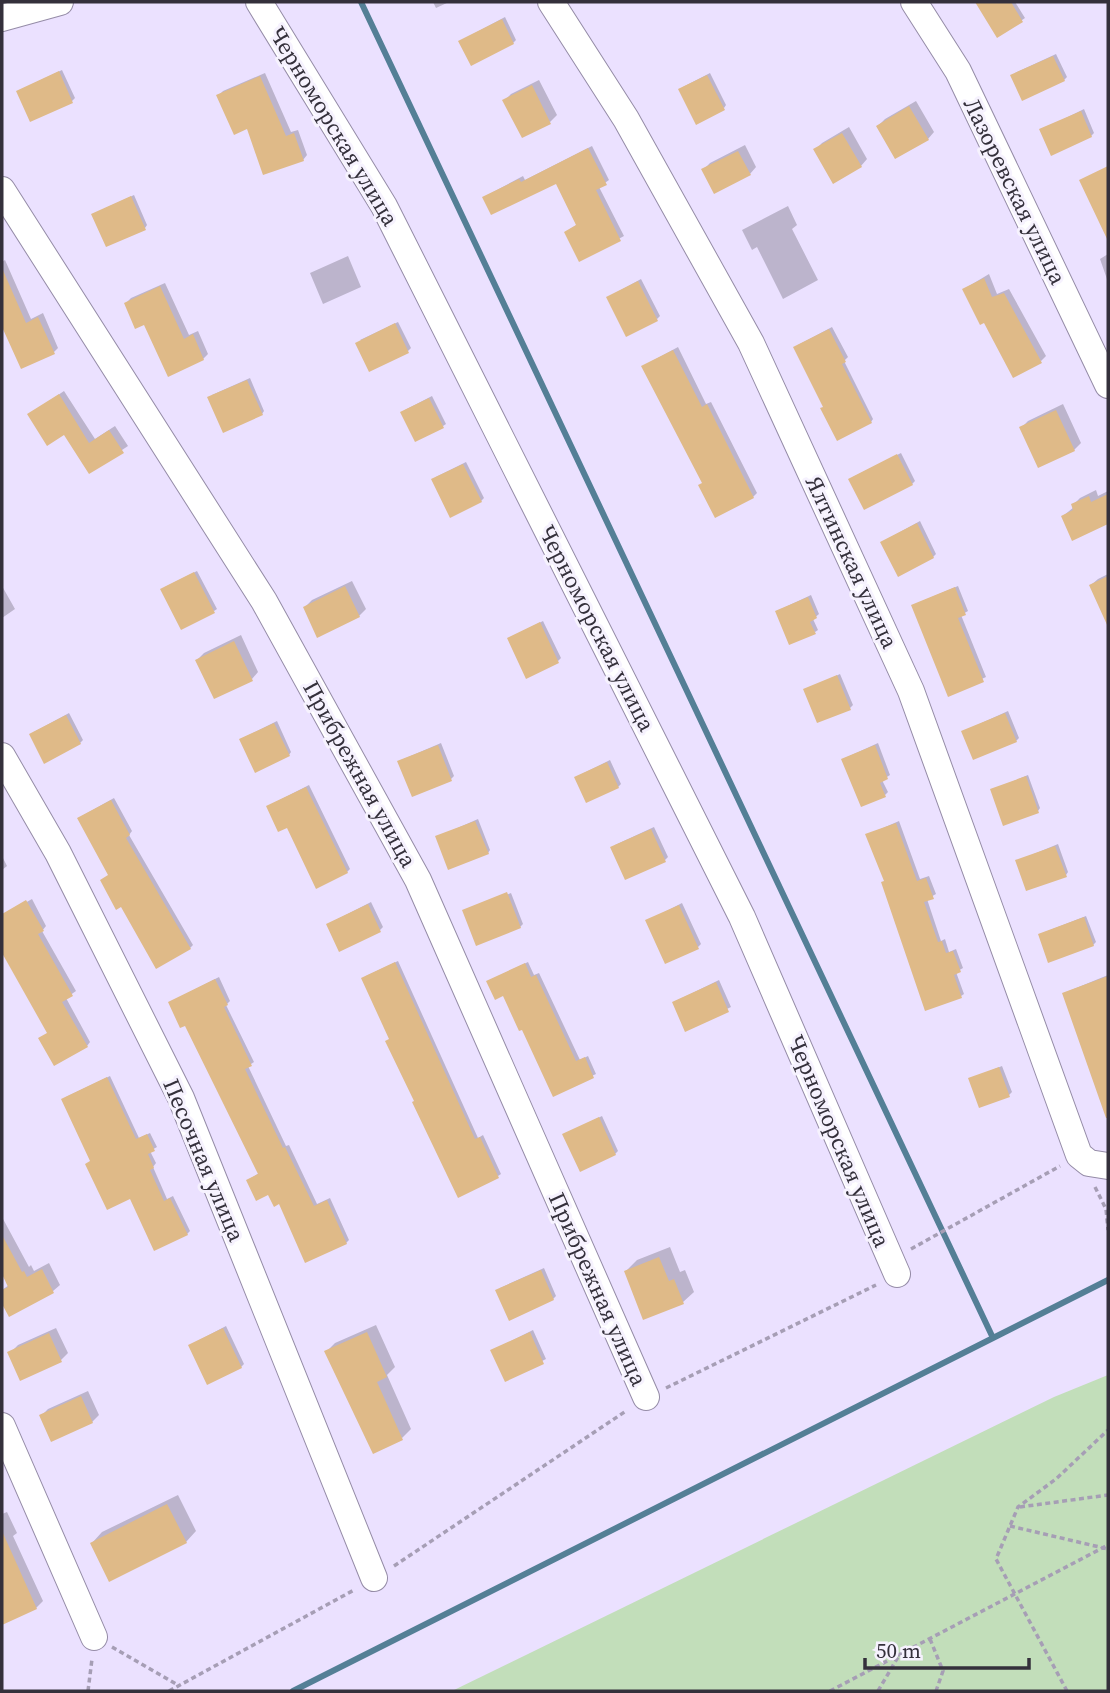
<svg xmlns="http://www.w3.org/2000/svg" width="1110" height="1693" font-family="'Source Serif 4',serif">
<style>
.green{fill:#c2deba}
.shadow{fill:#0003}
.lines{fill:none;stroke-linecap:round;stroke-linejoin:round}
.stream{stroke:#547f96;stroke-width:6}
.building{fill:#dfba88}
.minor-casing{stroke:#958ca7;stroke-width:28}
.path{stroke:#a69eb5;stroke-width:3.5;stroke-dasharray:5 3.5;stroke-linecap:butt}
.minor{stroke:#fff;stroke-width:26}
.labels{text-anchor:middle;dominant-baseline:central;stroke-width:6;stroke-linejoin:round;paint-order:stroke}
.street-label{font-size:23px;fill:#34303b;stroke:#f6f2fe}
</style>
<rect width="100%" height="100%" fill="#ebe1ff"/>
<path class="green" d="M1108,1375V1691H452L1054,1397Z"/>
<path class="shadow" d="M433,2H449L436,8Z
M983,2H1015L1025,18L998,36L979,6Z
M505,17L516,40L513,43L460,41Z
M1056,54L1067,77L1064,80L1015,73Z
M62,70L75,98L72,101L18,91Z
M265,73L291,132L298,130L307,155L303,160L248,126L219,95L223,91Z
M710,73L726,105L724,108L683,87Z
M539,80L557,115L550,122L505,100L511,94Z
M916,101L934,132L928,139L878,126L885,119Z
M1084,109L1094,133L1091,136L1042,130Z
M849,127L867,159L861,166L816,149L822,143Z
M745,145L756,167L750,174L703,170L710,163Z
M592,146L609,180L599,187L624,236L580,260L566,232L578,224L556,181L484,197L523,176L525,180Z
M134,195L147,225L145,228L93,214Z
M788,206L797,225L792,229L818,280L783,299L757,247L752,250L742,230Z
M1108,254V282L1100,259Z
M348,256L361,287L323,304L310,273Z
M5,260L31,319L43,313L58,348L54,352L22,367L2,322V262Z
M989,274L997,294L1009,289L1046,356L1041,361L985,320L964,289Z
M641,279L660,316L657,319L608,297Z
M165,283L189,335L198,331L208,354L203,359L145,323L126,303L131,298Z
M398,322L411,348L408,351L360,340Z
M832,327L848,357L844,361L873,419L871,422L825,407L798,345Z
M678,347L706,404L711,402L757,493L753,497L703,482L643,366Z
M250,378L264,411L262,414L212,395Z
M64,391L95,439L115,426L128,446L89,472L65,432L30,414Z
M432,396L446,424L443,426L405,410Z
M1063,404L1081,443L1074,450L1039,466L1021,428L1028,421Z
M901,453L915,481L912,484L853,477Z
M466,462L484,498L481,501L436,477Z
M1096,490L1098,496L1108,491V522L1073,538L1063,516L1074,507L1073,505L1080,498Z
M920,521L936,554L933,557L882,542Z
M197,571L217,609L214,611L165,587Z
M1108,574V599L1099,603L1091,585L1098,579Z
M352,581L366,609L359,616L305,607L312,600Z
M2,586L15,609L2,618Z
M958,586L968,611L961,615L986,677L949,694L913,605Z
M811,595L819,614L813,619L818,630L815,632L777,611Z
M543,621L561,658L558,661L509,638Z
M241,635L258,672L252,679L197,660L204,653Z
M840,674L853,705L850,708L806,690Z
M1008,711L1019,738L1016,741L964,731Z
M69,713L83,740L80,743L34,732Z
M277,721L291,752L289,755L241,739Z
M441,743L454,776L451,779L399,761Z
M878,743L890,775L882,780L888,792L885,795L843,759Z
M610,760L621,784L618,787L576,777Z
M1028,775L1040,808L1038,811L992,790Z
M309,785L350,869L347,872L288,825L268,806Z
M114,798L132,831L129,835L193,945L190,948L110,875L82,816Z
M478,819L490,850L488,853L437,837Z
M899,821L920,879L929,876L936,894L927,899L941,941L945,939L949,952L956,949L963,968L956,972L964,994L961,996L885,880L867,835Z
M654,827L668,857L665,860L615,845Z
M1058,844L1068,872L1066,875L1017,861Z
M2,856L7,866L2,870Z
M511,893L523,924L520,927L465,911Z
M32,899L46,926L42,931L76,991L66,998L90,1042L87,1046L49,1032L3,952L2,953V916Z
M371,902L383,927L380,930L328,924Z
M682,903L701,944L698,947L647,921Z
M1086,916L1096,942L1093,945L1040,934Z
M398,961L478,1138L483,1135L501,1174L498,1176L416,1101L366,976Z
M528,962L534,975L539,973L580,1060L588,1056L596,1074L553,1094L523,1027L504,994L488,981Z
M1108,975V1099L1102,1102L1064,993Z
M219,977L230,1001L226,1005L254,1062L248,1066L286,1146L289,1145L317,1204L330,1198L349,1240L346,1243L248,1180L259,1173L186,1024L170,1002Z
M719,980L731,1007L686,1029L674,1002Z
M1002,1066L1012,1092L1009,1095L970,1079Z
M110,1076L139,1138L150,1133L157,1147L150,1151L156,1163L153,1167L167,1199L173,1196L190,1231L187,1234L131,1197L91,1161L66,1097Z
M602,1116L618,1151L615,1154L565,1134Z
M2,1217L29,1267L31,1265L34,1271L49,1263L60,1285L53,1291L9,1315L2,1301V1290L9,1285L2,1270Z
M670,1247L680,1272L685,1270L694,1292L683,1302L626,1271L637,1260Z
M544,1268L556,1296L553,1299L500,1288Z
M376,1325L395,1367L387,1375L411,1429L402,1438L326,1352L335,1343Z
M226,1326L244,1364L241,1367L190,1345Z
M56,1328L68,1353L61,1360L20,1379L11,1352L18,1345Z
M533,1330L546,1359L506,1379L493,1350Z
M88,1391L99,1415L92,1422L41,1416L48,1409Z
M178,1495L196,1531L186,1542L92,1543L102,1532Z
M7,1512L17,1533L13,1536L43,1601L36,1608L5,1622L2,1613V1514Z"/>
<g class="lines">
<path class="stream" d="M993,1338L1108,1280
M293,1691L993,1338L361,2"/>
</g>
<path class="building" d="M975,2H1011L1023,22L997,38Z
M502,19L514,44L471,66L458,41Z
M1053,56L1065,81L1022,101L1010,75Z
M59,71L73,103L30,122L16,91Z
M707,75L725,110L696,125L678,89Z
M260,76L286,136L294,133L304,161L263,175L247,129L234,135L216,95Z
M532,85L551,124L522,138L502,100Z
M909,106L929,140L895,159L876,126Z
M1081,111L1092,137L1051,156L1039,129Z
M842,133L862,167L833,184L813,149Z
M588,148L607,185L596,190L621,241L579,262L564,232L576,225L556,184L491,215L482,197L519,179L521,182Z
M738,151L751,175L714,194L701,169Z
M1108,166V241L1079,180Z
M131,196L146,230L106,247L91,214Z
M2,268L26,323L38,317L55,354L21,369L2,327Z
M984,278L992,297L1004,293L1042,363L1013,378L984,323L980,325L962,289Z
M638,281L658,321L626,337L606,297Z
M160,286L184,339L193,334L204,360L168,377L144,325L135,329L124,303Z
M395,323L409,353L369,372L355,343Z
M829,329L846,362L842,364L872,423L837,441L820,408L823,407L793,347Z
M673,350L702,407L707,404L754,498L715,518L698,485L702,483L641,366Z
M247,380L263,415L223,433L207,397Z
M59,394L89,443L109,430L124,453L89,474L64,435L47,446L27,414Z
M429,398L444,428L415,442L400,412Z
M1056,410L1075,451L1038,468L1019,427Z
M897,454L913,485L864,510L848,479Z
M463,464L482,502L450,518L431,479Z
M1108,494V524L1072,541L1061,516L1073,510L1071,504L1089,496L1091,502Z
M917,523L934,558L898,577L880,542Z
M194,572L215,613L181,630L160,589Z
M1108,576V627L1089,585Z
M345,586L360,617L317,638L303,607Z
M955,587L966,615L958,618L984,682L948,697L911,605Z
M808,597L817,618L810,622L816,634L789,645L775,611Z
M540,622L559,663L526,679L507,638Z
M234,641L253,681L214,699L195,660Z
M837,675L851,710L817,723L803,689Z
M1005,713L1017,742L973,760L961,731Z
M66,715L81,744L44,764L29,734Z
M274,723L290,756L255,773L239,739Z
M438,745L452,781L412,797L397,761Z
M875,745L888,779L880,783L886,797L861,807L841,759Z
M607,762L619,788L586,803L574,777Z
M1026,776L1039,813L1003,826L990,789Z
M306,787L348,873L316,889L287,828L278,832L266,806Z
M111,800L130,835L126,838L191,949L156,969L121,907L116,910L100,880L108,875L77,818Z
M475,821L489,854L448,870L435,836Z
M896,823L917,881L926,878L934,899L924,902L938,942L942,941L946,953L953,951L961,972L954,975L962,998L925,1011L881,882L884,881L865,834Z
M651,829L666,862L625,880L610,847Z
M1055,846L1067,877L1026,891L1015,860Z
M507,892L521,928L476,946L462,910Z
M26,900L44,931L38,934L73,996L62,1002L88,1047L54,1066L38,1038L47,1033L2,953V914Z
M368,904L381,932L339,952L326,924Z
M679,905L699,949L665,964L645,920Z
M1084,917L1094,946L1048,963L1038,934Z
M395,962L475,1139L480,1137L499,1178L458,1198L412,1102L414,1101L385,1041L389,1039L361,978Z
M525,963L531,977L536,975L576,1061L585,1057L594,1078L553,1097L522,1030L519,1031L503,996L495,1000L486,981Z
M1108,976V1118H1106L1062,993Z
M215,979L228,1005L224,1007L252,1066L245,1069L283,1148L285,1147L314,1206L327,1200L347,1244L305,1263L279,1204L274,1207L268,1195L256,1201L246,1180L258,1174L185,1026L180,1028L168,1002Z
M716,982L729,1012L685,1032L672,1002Z
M999,1067L1010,1097L979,1108L968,1078Z
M107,1077L136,1139L147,1134L155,1151L148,1154L154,1168L150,1170L164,1201L170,1198L188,1235L154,1251L130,1199L107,1210L85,1164L90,1161L61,1099Z
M599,1117L616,1155L580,1172L562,1134Z
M2,1235L22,1272L24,1271L27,1277L42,1269L54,1293L9,1317L2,1304V1290L8,1287L2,1274Z
M659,1257L669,1281L674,1279L684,1304L643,1320L624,1271Z
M541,1270L554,1300L509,1321L495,1290Z
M223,1328L242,1368L207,1385L188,1345Z
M367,1332L387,1377L377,1382L403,1440L373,1454L324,1351Z
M530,1332L544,1364L505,1382L490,1350Z
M49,1333L62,1362L20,1381L7,1352Z
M81,1396L93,1423L51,1442L39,1415Z
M167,1504L187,1543L109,1582L90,1543Z
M2,1531L37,1609L2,1625Z"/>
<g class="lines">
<defs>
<path id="minor" d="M259,2L384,206L742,917L897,1274
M551,2L626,119L751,343L911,691L1079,1155L1089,1163L1108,1166
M914,2L958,71L1108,385
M2,18L60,2
M2,190L264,601L418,880L646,1397
M2,756L58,853L181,1098L374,1578
M2,1426L94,1637"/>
</defs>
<use href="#minor" class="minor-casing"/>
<path class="path" d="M1095,1187L1106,1209L1108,1230
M911,1249L1060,1166
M666,1388L876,1285
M1020,1507L1108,1495
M1010,1526L1108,1549
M394,1566L626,1411
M930,1639L943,1671L936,1691
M112,1647L178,1685
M88,1691L92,1659
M169,1691L354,1590
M830,1691L1108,1545
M878,1691L898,1657
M1067,1691L996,1559L1018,1507L1056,1479L1108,1430"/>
<use href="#minor" class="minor"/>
</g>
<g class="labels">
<g class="street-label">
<text transform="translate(334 126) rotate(59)">Черноморская улица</text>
<text transform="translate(1015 191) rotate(64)">Лазоревская улица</text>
<text transform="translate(852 562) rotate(65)">Ялтинская улица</text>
<text transform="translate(597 628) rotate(63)">Черноморская улица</text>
<text transform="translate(360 774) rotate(61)">Прибрежная улица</text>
<text transform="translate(839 1141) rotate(67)">Черноморская улица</text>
<text transform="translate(204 1160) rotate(67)">Песочная улица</text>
<text transform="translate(598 1289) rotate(66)">Прибрежная улица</text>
</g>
</g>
<rect width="1110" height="1693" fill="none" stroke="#34303b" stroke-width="7"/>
<path d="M865 1658v10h164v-10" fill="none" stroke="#34303b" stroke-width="3.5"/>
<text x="876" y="1658" font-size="21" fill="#34303b" stroke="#f6f2fe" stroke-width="5" paint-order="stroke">50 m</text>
</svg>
